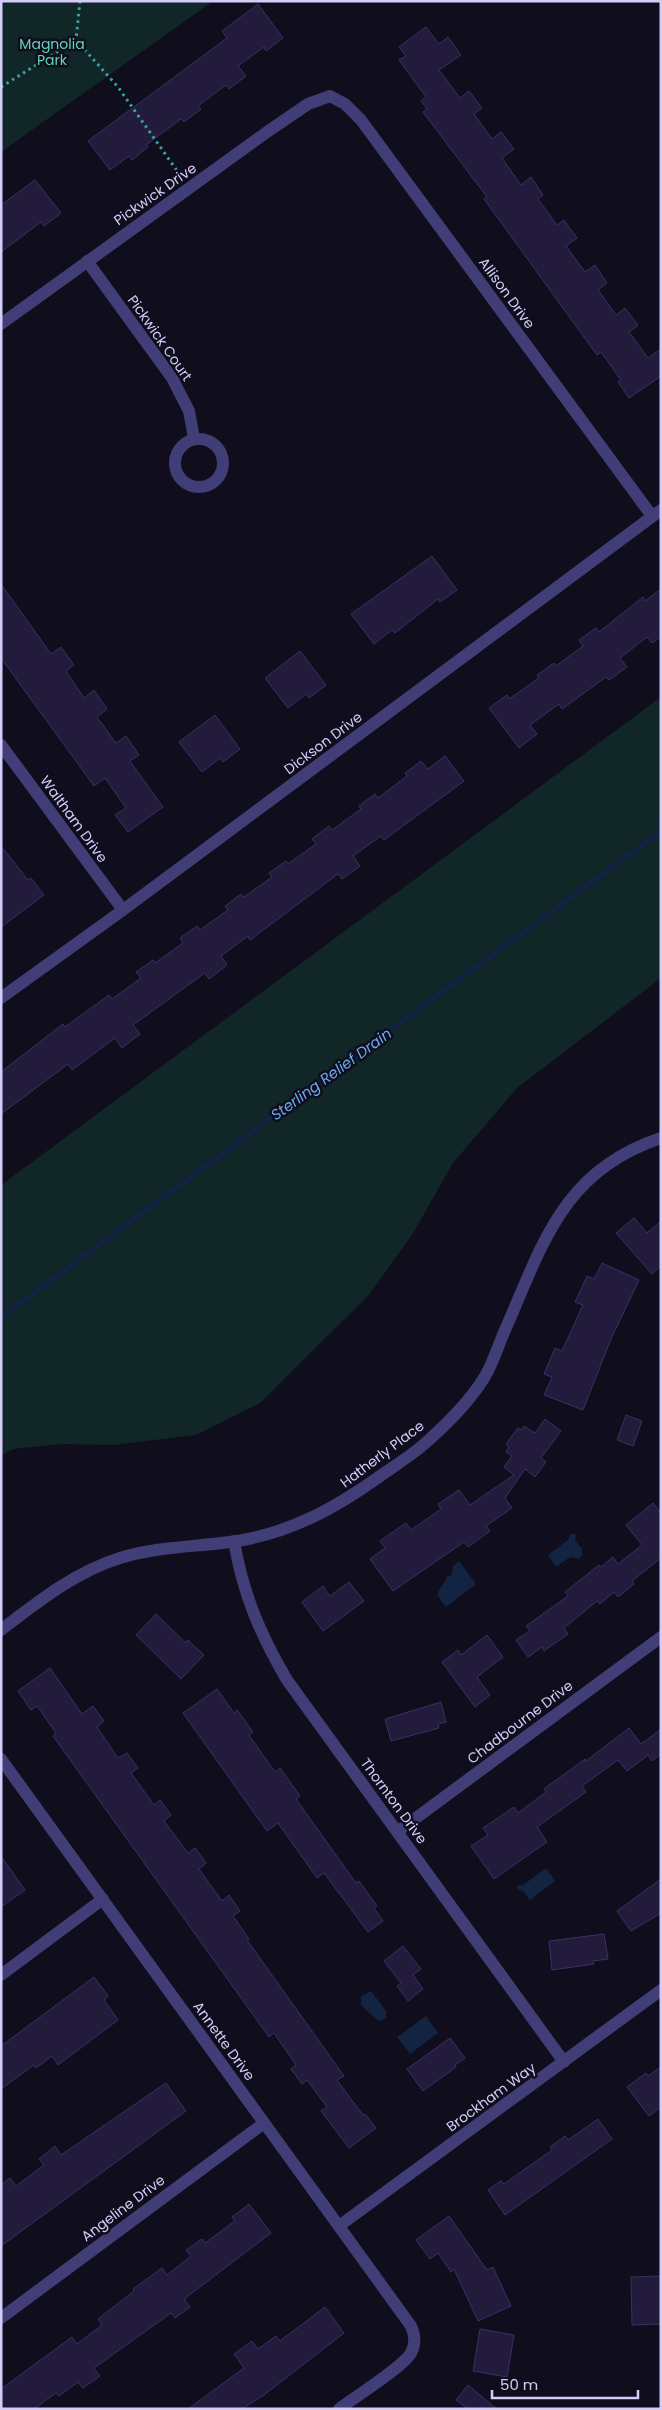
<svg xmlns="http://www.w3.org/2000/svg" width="662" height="2410" font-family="Poppins,sans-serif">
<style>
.green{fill:#112626}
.water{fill:#122441}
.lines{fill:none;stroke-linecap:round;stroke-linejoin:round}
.stream{stroke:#122441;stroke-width:5.5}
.building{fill:#231b3c;stroke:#3c2f65}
.path{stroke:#38a4a1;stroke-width:3;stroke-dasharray:2.5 4;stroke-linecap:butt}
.minor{stroke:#403d77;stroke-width:12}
.labels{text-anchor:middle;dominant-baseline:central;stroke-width:5;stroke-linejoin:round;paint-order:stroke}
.park-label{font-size:14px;fill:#61d3b9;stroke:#100d1c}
.street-label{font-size:14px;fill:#d4cdfa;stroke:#100d1c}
.water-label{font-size:15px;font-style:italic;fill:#65acf1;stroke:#100d1c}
</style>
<rect width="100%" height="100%" fill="#100d1c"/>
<path class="green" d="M1,1H213L1,152Z
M661,697V978L517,1088L453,1163L412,1235L369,1295L260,1403L196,1435L113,1445L62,1444L13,1449L1,1456V1185Z"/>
<path class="water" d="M570,1534H576L575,1540L582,1549V1556L578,1559L570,1557L556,1567L548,1555L569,1539Z
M459,1561L476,1584L446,1607L437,1595C440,1587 445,1583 447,1576H451L453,1566Z
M546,1868L555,1881L530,1900L523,1891L518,1890L517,1885H523Z
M371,1991L386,2011V2018L382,2021L377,2020L361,2005V1996Z
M426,2016L438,2033L410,2054L397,2037Z"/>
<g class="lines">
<path class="stream" d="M1,1317L661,831"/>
</g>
<path class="building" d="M258,4L283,38L266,51L264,47L238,66L246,76L229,89L226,85L198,106L201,109L184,122L181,119L146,145L148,147L132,160L129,156L110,170L88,141L227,38L222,31Z
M426,27L439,44L448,37L461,55L439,70L460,98L469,91L482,108L474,114L492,139L501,132L514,149L502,158L521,185L531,177L543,195L538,199L557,225L564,220L577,238L566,246L585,272L595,265L607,283L598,290L616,315L625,308L638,325L629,332L648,358L661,349V376L629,398L618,382L621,380L601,352L597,355L484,199L487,197L423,112L427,109L421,101L426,97L399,60L406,56L399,47Z
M35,180L61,213L44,226L41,222L1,252V205Z
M432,556L457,590L440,602L438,599L395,633L392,630L374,644L351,614Z
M1,584L51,654L61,647L74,665L66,671L84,698L94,690L107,709L97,717L116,743L126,736L139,755L130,761L163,807L128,832L115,815L126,808L105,778L94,786L1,658Z
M661,589V637L652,643L647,637L620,658L627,667L609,680L606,677L562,709L559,704L530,725L537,734L519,748L489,708L507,695L509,699L539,678L537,675L554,663L556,666L583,646L579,640L596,628L599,632L643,597L645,601Z
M300,651L326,685L309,698L306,694L288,708L265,678Z
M215,715L240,749L223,762L220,758L202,772L179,742Z
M445,756L464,781L384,840L381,836L353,856L360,866L342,879L338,874L250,940L248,936L221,956L227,965L209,979L205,973L133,1025L140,1034L122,1048L115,1038L72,1070L68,1064L1,1114V1072L63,1024L65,1027L109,995L112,999L141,978L136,972L153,960L155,963L183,943L180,938L197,926L200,930L228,910L225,906L241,894L244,897L272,877L269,873L286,861L288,864L316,844L312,839L329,826L332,830L361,809L359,806L375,794L378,798L407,776L405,773L421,761L428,769Z
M1,846L28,880L31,878L44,895L1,927Z
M634,1218L647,1233L661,1221V1266L652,1274L616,1233Z
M602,1263L639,1280L611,1339L583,1410L544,1395L552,1377L544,1374L555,1348L562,1351L583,1305L575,1302L587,1276L594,1279Z
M626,1415L642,1421L633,1446L617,1440Z
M545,1419L561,1431L541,1458L546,1462L535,1477L525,1469L505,1498L512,1508L486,1526L490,1531L468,1547L464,1542L393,1591L370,1559L385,1548L380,1541L406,1523L411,1530L441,1509L438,1504L459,1490L470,1505L514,1475L504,1467L512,1456L506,1452L509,1447L506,1444L518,1428L521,1430L524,1426L535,1433Z
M653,1503L661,1513V1558L632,1581L634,1584L618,1597L614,1592L600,1604L597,1601L564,1628L568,1634L544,1651L542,1647L528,1657L516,1640L530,1631L526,1626L568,1596L565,1592L599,1565L601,1567L613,1557L618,1564L642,1545L626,1525Z
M349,1582L364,1601L323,1631L302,1602L323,1586L330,1596Z
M156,1614L186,1643L188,1640L204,1655L181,1679L136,1635Z
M487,1635L503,1657L477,1677L490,1695L475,1707L442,1662L458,1650L461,1655Z
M50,1668L82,1714L93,1706L104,1721L97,1727L118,1758L127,1753L138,1768L131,1773L154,1805L160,1800L171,1815L164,1821L188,1853L195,1848L206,1863L199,1869L222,1901L229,1895L240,1911L233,1916L249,1939L247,1940L344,2076L337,2080L363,2115L365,2114L376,2128L349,2148L321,2111L327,2107L307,2080L302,2084L291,2069L296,2065L274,2033L269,2037L53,1736L56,1733L37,1706L31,1710L18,1691Z
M217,1689L234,1713L237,1710L253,1732L249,1735L275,1772L280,1768L300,1796L296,1799L356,1883L359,1881L377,1906L374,1908L383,1921L368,1932L324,1873L317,1878L278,1823L267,1831L183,1713Z
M441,1702L446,1722L438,1724L439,1728L391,1741L385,1719Z
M629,1728L641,1744L661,1729V1754L652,1761L648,1755L627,1771L618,1760L582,1786L586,1792L537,1827L547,1842L494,1879L471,1846L488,1835L483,1828L514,1807L518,1813L546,1792L544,1789L585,1759L586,1761Z
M1,1856L25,1890L1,1907Z
M661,1879V1913L631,1931L617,1911Z
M604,1934L608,1959L593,1961L594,1964L552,1970L549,1941Z
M403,1946L421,1969L413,1975L423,1989L408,2001L397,1986L401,1983L384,1961Z
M94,1977L108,1996L104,2000L118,2020L58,2065L52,2056L36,2068L34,2065L1,2089V2046Z
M450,2038L465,2058L455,2065L456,2067L423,2091L407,2069Z
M661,2067V2107L649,2116L627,2087L646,2073L648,2076Z
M166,2083L186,2111L1,2246V2185L10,2178L16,2186L44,2165L39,2159L55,2146L61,2155Z
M598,2119L612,2139L505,2215L488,2190L501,2181L504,2184L552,2150L550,2147L565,2136L568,2140Z
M249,2204L271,2233L184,2299L190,2307L175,2318L171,2313L94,2368L100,2376L83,2388L78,2382L59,2396L56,2393L34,2409H1V2389L72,2337L77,2344L102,2325L98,2319L134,2291L133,2289L162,2268L167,2275L191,2256L186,2250L202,2239L205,2243L235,2221L232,2217Z
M449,2216L487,2270L493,2267L511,2306L478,2321L454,2269L451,2272L438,2253L430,2259L416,2240Z
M661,2276V2324L632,2325L631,2277Z
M325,2307L344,2333L264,2395L242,2409H188L244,2368L234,2354L252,2341L258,2349L276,2336L280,2341Z
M480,2329L514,2335L507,2377L473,2371Z
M468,2385L497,2409H468L456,2400Z"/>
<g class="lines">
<path class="path" d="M80,1L76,40L118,87L180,175
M1,87L76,40"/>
<path class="minor" d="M87,261L172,378L189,411L194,438
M1,324L267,132L308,104L330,96L345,104L361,120L652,516
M175 463a24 24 0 1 1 48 0a24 24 0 1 1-48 0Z
M1,745L123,910
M1,998L123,910L661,510
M234,1541C243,1594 260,1634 287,1680L564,2062
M1,1630C39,1601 75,1572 120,1558C158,1546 199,1547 237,1541C293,1532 337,1507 383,1474C396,1465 410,1456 422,1446C445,1426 468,1404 484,1378C493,1364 498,1346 505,1330C543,1244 562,1171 661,1138
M1,1759L411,2326C415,2335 416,2344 411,2353C403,2367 355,2397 339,2409
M397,1832L661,1637
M1,1975L103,1899
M339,2226L661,1990
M1,2318L264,2123"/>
</g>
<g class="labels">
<g class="park-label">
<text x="52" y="44">Magnolia<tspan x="52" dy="16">Park</tspan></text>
</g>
<g class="street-label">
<text transform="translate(155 194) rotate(-35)">Pickwick Drive</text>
<text transform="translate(507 293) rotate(54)">Allison Drive</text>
<text transform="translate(160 338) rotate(55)">Pickwick Court</text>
<text transform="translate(323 743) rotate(-37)">Dickson Drive</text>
<text transform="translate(74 819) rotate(54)">Waltham Drive</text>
<text transform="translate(382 1454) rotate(-37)">Hatherly Place</text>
<text transform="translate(520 1722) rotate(-37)">Chadbourne Drive</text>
<text transform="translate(394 1801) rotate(54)">Thornton Drive</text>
<text transform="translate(224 2041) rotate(54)">Annette Drive</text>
<text transform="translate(491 2097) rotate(-36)">Brockham Way</text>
<text transform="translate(123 2208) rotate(-37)">Angeline Drive</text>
</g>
<g class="water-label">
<text transform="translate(331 1074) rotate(-36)">Sterling Relief Drain</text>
</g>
</g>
<rect width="662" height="2410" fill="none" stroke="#d4cdfa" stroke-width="5"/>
<path d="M492 2390v8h146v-8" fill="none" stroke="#d4cdfa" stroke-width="2.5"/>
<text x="500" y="2390" font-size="15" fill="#d4cdfa" stroke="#100d1c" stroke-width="4" paint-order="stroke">50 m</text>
</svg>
